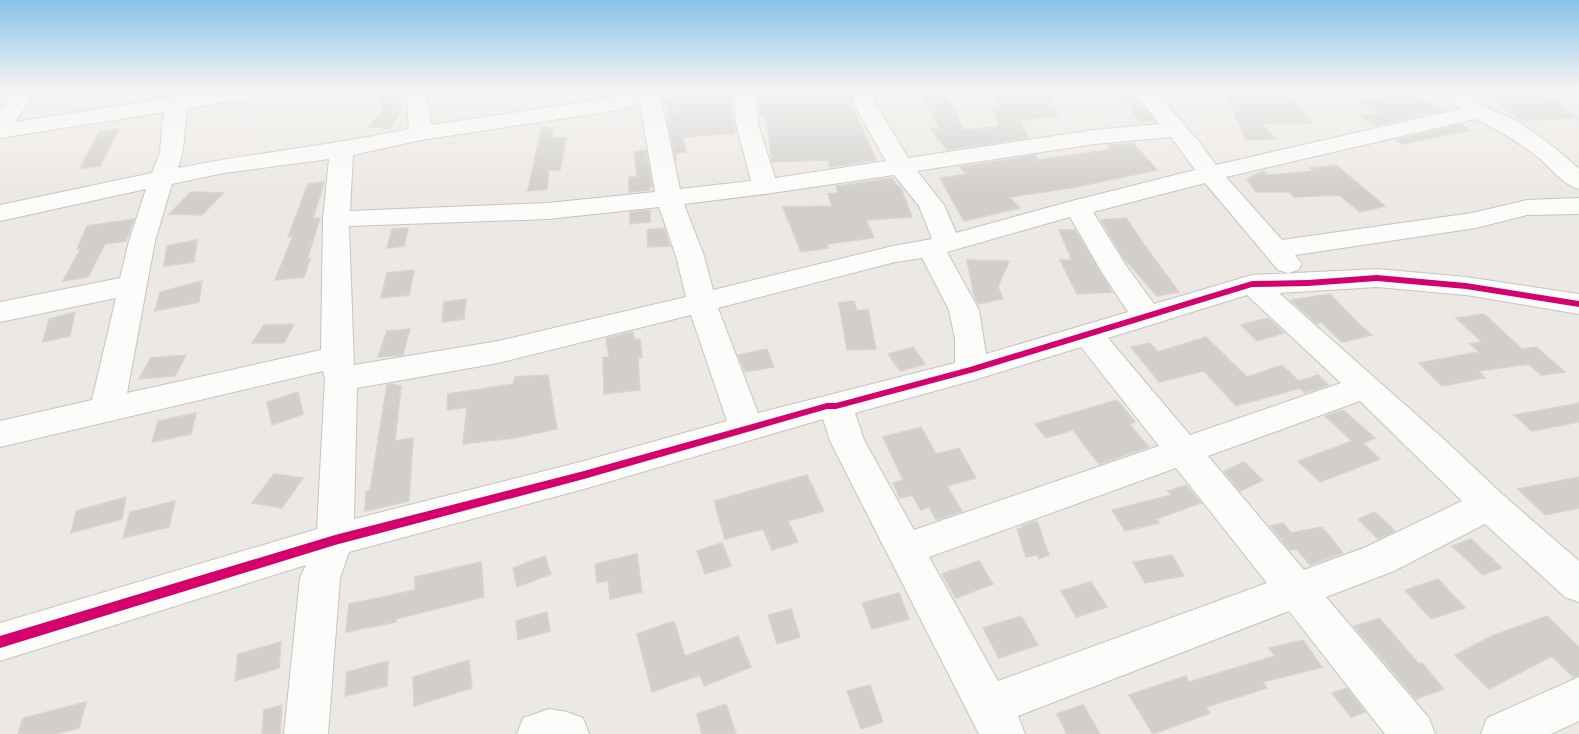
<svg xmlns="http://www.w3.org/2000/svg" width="1579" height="734" font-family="Commissioner,sans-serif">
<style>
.building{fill:#d1cecb;stroke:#d7d4d0;stroke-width:1.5}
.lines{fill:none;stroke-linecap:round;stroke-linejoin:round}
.minor-casing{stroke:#c5c4c5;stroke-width:2}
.minor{fill:#fcfcfb;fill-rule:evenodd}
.cycleway-casing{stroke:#fff;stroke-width:4}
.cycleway{fill:#d6006c;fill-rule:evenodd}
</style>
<rect width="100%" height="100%" fill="#ece8e4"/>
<path class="building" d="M381,90H398L401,113L390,128L369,127L382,110Z
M778,90V94L848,90L853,107L876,160L830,167L828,160L772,162L766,116H760L757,91Z
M945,90L963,130L999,127L993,109H1000L993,90H1047L1058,116L1020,120L1028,138L947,150L931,129L939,128L921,91Z
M1224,90L1290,93L1311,123H1261L1275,139L1246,140Z
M1481,90H1540L1578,118L1521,120Z
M1411,92L1441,111L1375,126L1357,114H1378L1356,100Z
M696,93H732V117L735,133L683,137L686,152L676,153V161L667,116V98L674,97L678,117L675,94Z
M1133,95L1155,121L1139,122L1121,96Z
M1462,124L1470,130L1403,144L1396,140Z
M542,127L553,129L552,138H566L560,170H549L547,189L528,191Z
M119,129L100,166L80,168L99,132Z
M1133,143L1157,170L1070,188L1009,197L1020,208L964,221L940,178L966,174L960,167L1036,155L1038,160L1112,149L1108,145Z
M646,150L652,187H649V190L629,192V177H637L634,152Z
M1336,165L1385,206L1360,212L1339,195L1294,197L1290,192H1256L1247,179L1263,171L1266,175L1314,171L1310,168Z
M892,178L896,184L901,188L912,217L866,220L874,238L826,244L828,248L801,252L783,207L832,206L828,194L838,193L836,186Z
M324,182L313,218H320L307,260L310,259L304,277L275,280L293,236L288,237L308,184Z
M191,192L223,193L202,215L169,214Z
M650,210V222L630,224V212Z
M1126,218L1145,246L1179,292L1157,296L1123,257L1101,220Z
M134,219L126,241L105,244L88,277L63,281L81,248L77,249L87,226Z
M408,228L404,246L387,248L392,229Z
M664,228L670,246L648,247L647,230Z
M1059,230H1075L1112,292L1077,294L1060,260H1072Z
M197,240L194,262L164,266L167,246Z
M967,260L1009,261L998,287L1003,299L978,304L974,295Z
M414,270L409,295L381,298L387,273Z
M202,281L199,302L155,311L160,292Z
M1330,294L1357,322L1372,335L1342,342L1321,322L1317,324L1291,300Z
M466,299L464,319L442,322L444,302Z
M854,301L857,311L868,309L876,349L847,350L839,303Z
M75,312L70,336L43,342L49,319Z
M1484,314L1522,349L1536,347L1565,372L1541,375L1529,364L1478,371L1485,378L1442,386L1419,363L1479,352L1470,344L1482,342L1456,318Z
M1268,318L1284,333L1257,341L1241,325Z
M294,324L284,343H252L264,325Z
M410,329L403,355L378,357L387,331Z
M633,332L634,340L640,339L642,358H638L640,390L604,394L603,358L609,357L606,338Z
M1206,337L1247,377L1282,365L1299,381L1318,375L1328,385L1305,393L1300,388L1236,406L1204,371L1159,382L1131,347L1150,343L1158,352Z
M913,347L925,364L900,371L888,354Z
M767,349L774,367L745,372L738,355Z
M186,355L175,376L139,379L151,358Z
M548,375L557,429L515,438L463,444L467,407L447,410L448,394L513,384L515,377Z
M391,384L401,386L395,441L413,438L409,501L365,511L366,491L370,490L387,385Z
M298,392L303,414L272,425L267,402Z
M1117,400L1135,422L1129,424L1149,447L1099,464L1073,430L1046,438L1035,424Z
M1579,403V422L1532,431L1514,415Z
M1343,410L1375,438L1363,443L1380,459L1320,482L1298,461L1352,441L1325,416Z
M196,413L191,434L152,442L158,421Z
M921,427L936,454L959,448L976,478L947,486L962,511L936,520L929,507L921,510L912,495L900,498L893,483L903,480L883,437Z
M1244,462L1263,480L1240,491L1224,471Z
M274,474L303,478L282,508L252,503Z
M807,475L824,511L788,521L798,542L772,550L763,529L725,539L714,501Z
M1579,477V508L1545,515L1518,489Z
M1186,485L1201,503L1156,519L1159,523L1125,531L1112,510L1171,495L1168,491Z
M126,497L122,519L71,533L76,511Z
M175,501L169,527L123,538L130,512Z
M1375,512L1395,531L1378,539L1358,519Z
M1037,521L1049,555L1039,559L1037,555L1026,557L1017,529L1023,528L1022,526Z
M1283,523L1291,533L1322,527L1343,553L1310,565L1297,549L1290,550L1270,526Z
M1471,539L1502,568L1483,575L1452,546Z
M722,543L731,566L705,574L697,551Z
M637,554L642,592L610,599L608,580L597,583L595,564Z
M1172,555L1184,576L1145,583L1133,562Z
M545,556L551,574L517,587L513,568Z
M979,561L993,584L956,598L942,574Z
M481,562L484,597L396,619V622L346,632L349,604L415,590V577Z
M1438,579L1465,608L1431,619L1405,590Z
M1091,582L1107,607L1076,617L1061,591Z
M899,593L909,619L872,629L862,603Z
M791,609L800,637L777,644L768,615Z
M547,612L550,631L518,640L516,621Z
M1021,616L1038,645L999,658L983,628Z
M1547,616L1579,647V675L1573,677L1552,656L1489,689L1455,655L1492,636Z
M1379,618L1419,664L1422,663L1444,689L1416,699L1354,626Z
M674,621L685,656L738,636L751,667L704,686L700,675L652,692L637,634Z
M1303,640L1322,667L1263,682L1267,688L1206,707L1210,713L1153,734L1129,695L1186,676L1189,682L1275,656L1269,648Z
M281,642L279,668L235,681L238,654Z
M469,660L472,688L414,706L413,677Z
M388,661L387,686L345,696L347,672Z
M870,685L883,722L861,729L847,691Z
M1347,688L1365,712L1351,717L1332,693Z
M86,702L79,728L56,734H18L23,718Z
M726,704L736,734H702L697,714Z
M282,705L280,734H262L264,710Z
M1083,705L1100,734H1067L1057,714Z"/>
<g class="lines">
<defs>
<path id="minor" d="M15,90H36L15,122L169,98L172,90H192V95L226,90H275L273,95L265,96L188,108C183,129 186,148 178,168C255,153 332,145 409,129L406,90H426L431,125L611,98L639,90H659L680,189L751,181L736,124L734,90H755L758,124L775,178L886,161L855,106L850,90H870L877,106L908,158L1094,130L1160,124L1132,90H1154L1200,143L1216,165L1460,109L1438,90H1462L1485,107L1519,122L1555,148L1579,169V189C1563,185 1552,169 1539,158C1519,142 1498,130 1475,119L1226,177L1282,240L1472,213L1527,200L1579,198V214L1527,215L1476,228L1295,255L1302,264L1298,270L1288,273L1278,270L1205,183L1093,212L1127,267L1154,304L1252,275L1377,269L1466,277L1579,294V314L1466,295L1377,287L1279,293L1447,442L1502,494L1579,561V602L1565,597L1485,524L1394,571L1326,597L1429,718L1435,734H1385L1289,611L1018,716L1025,734H979L830,441L823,419L584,489L349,552L340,578L328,734H284L300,578L306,565L0,661V623L317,529L325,379L323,371L0,447V421L92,400L116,298L0,322V302L120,278L129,241L146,189L0,221V205L152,173L160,153L162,124L165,112L0,138V111ZM640,103L655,192L548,203L350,211L353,155L421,140L613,111ZM1171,137L1195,170L1068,202L956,233L944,205L917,171L1094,144ZM329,159L323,219L321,350L127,393L155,241L172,184L224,173ZM894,175L919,206L932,239L893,246L713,290L704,256L684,204L765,194ZM659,207L676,256L686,297L498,341L354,365L349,226L548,219ZM1070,217L1101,271L1128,312L986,354L979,310L947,252ZM922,258L949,310L955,339V363L758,413L718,308L895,262ZM1247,295L1341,383L1190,435L1108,338ZM691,315L727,421L584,461L354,519L357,388L498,363ZM1081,347L1159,446L914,530L864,440L855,413L971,381ZM1360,401L1462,501L1366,547L1304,570L1208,456ZM1176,468L1267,583L998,681L929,557Z
M1566,90H1579V97L1569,95Z
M1579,677V721L1551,734H1481L1487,718Z
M549,709L567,712L583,718L589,734H517L523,718Z"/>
</defs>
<use href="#minor" class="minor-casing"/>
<use href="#minor" class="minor"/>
<defs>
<path id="cycleway" d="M1377,275L1466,283L1579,301V307L1466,289L1377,281L1308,286L1252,287L974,372L836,409H827L584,479L335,545L0,648V636L335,535L584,471L827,403H836L970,367L1252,281L1308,280Z"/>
</defs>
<use href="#cycleway" class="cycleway-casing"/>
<use href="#cycleway" class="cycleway"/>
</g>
<linearGradient id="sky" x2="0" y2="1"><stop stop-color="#88c2ea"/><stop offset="0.47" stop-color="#f6f5f3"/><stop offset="1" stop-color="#f6f5f3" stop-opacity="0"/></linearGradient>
<rect width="1579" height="192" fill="url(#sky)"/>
</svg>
